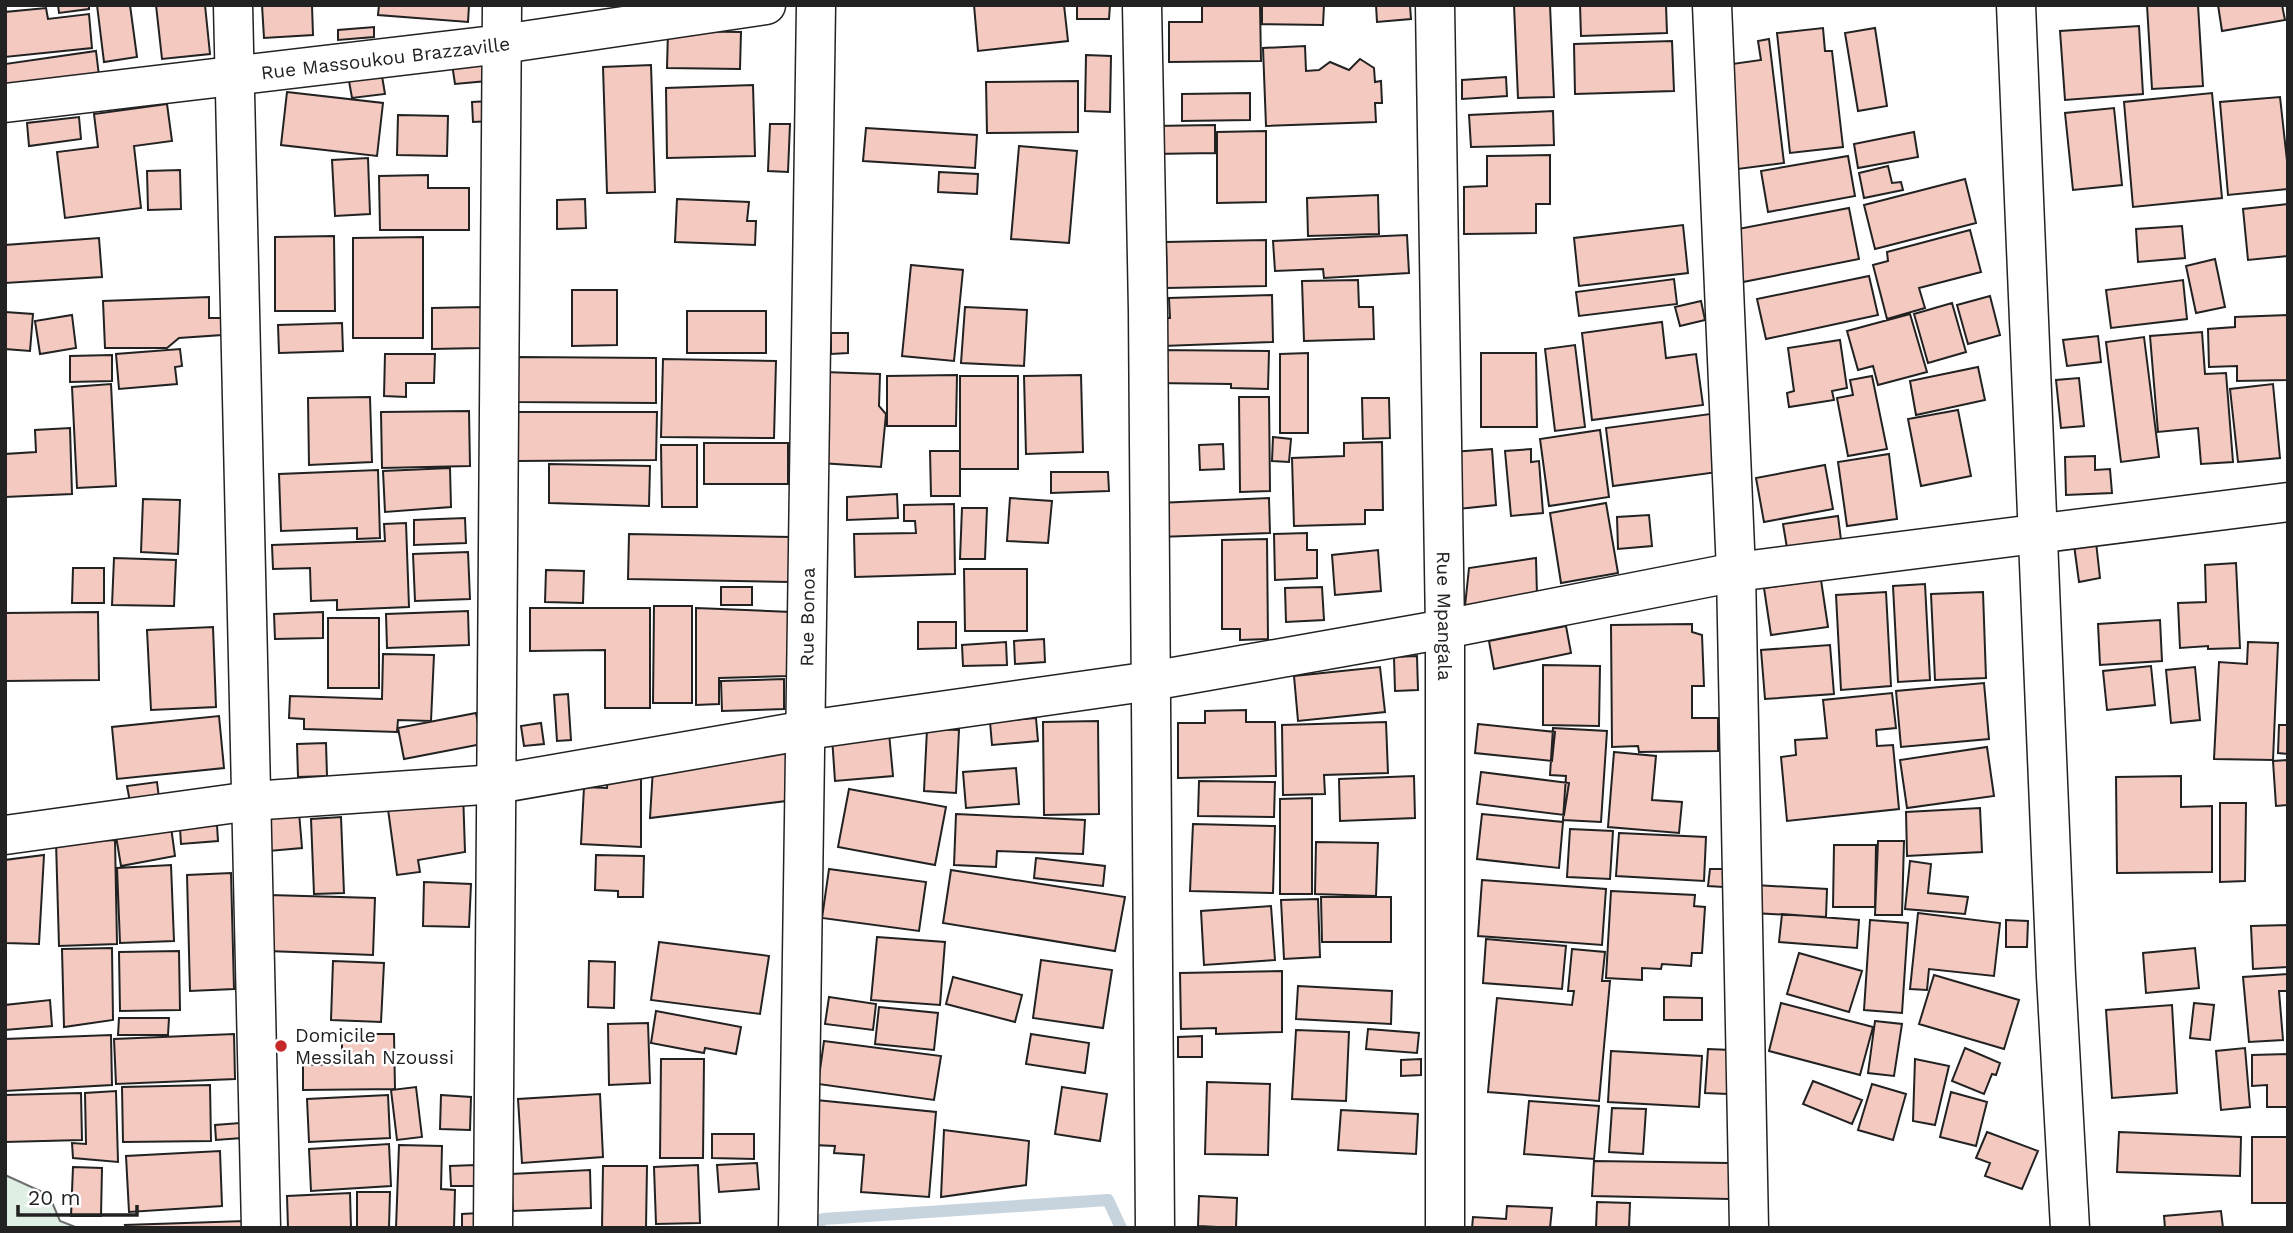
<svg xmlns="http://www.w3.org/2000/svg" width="2293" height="1233" font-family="'Work Sans',sans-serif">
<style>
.green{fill:#e0efe3;stroke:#6f6f6f;stroke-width:2}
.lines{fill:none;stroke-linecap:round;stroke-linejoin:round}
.stream{stroke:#c7d3dd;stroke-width:12}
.building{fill:#f3c9c0;stroke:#222;stroke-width:2}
.minor-casing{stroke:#222;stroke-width:41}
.minor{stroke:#fff;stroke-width:38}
.poi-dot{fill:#c62828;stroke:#fff;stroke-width:2.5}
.labels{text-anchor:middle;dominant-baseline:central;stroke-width:5;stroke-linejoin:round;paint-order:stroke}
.street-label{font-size:19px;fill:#222;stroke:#fff}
.poi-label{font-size:19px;fill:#222;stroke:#fff;text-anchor:start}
</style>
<rect width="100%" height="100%" fill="#fff"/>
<path class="green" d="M5,1175L49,1195L60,1221L78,1228H5Z"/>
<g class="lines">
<path class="stream" d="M816,1228L823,1219L1108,1200L1121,1228"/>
</g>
<path class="building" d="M58,5H89V9L59,13Z
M97,5H130L137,57L104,62Z
M156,5H205L210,54L162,59Z
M262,5H312L313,35L264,38Z
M379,5H469L468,22L378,15Z
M974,5H1064L1068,41L978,51Z
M1077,5H1110L1109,19H1077Z
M1202,5H1260L1261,61L1169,62V22H1202Z
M1262,5H1324L1323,25L1262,24Z
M1376,5H1410L1411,19L1377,22Z
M1514,5H1550L1554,97L1518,98Z
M1580,5H1666L1667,33L1581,36Z
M2147,5H2198L2203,86L2152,89Z
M2218,5H2282L2285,20L2222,31Z
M46,8L48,19L89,14L92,48L5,57V12Z
M2139,26L2143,94L2065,100L2060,31Z
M374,27V37L338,40V30Z
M1823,28L1825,51H1832L1843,147L1790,153L1777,33Z
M1875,28L1887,106L1858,111L1845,33Z
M668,31L741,32L740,69L667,68Z
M1769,39L1784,163L1738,169L1725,65L1761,60L1758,41Z
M1672,41L1674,91L1575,94L1574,44Z
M1305,46L1306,71L1319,70L1330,62L1349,70L1360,59L1374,68L1375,82L1381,81L1382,103H1375L1376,122L1266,126L1263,48Z
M96,51L99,76L5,90V64Z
M1086,55L1111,56L1110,112L1085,111Z
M485,60L487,81L455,84L452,64Z
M651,65L655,192L607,193L603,67Z
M382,76L385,94L352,98L349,81Z
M1506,77L1507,96L1462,99V80Z
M1078,81V132L987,133L986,82Z
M753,85L755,156L667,158L666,88Z
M287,92L383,103L377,156L281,145Z
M1250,93V120L1182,121V94Z
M2212,93L2222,198L2133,207L2124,102Z
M2280,97L2288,170V189L2228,195L2220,102Z
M490,101L492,121L473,122L472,102Z
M167,104L172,141L134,146L141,208L65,218L57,152L98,147L94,114Z
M2114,108L2122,185L2073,190L2065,113Z
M1553,111L1554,145L1471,147L1469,115Z
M398,115L448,116L447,156L397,155Z
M79,117L81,139L29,146L27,123Z
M770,124H790L788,172L768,171Z
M1215,125V153L1153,154V126Z
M866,128L977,135L975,168L863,161Z
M1266,131V202L1217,203V132Z
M1914,132L1918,157L1858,168L1854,144Z
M1019,146L1077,151L1069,243L1011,239Z
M1550,155V204H1536V233L1464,234V187L1487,186V156Z
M1848,156L1855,196L1768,212L1761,171Z
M368,158L370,214L335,216L332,160Z
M1888,166L1892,183L1901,182L1903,190L1864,198L1859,173Z
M180,170L181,209L148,210L147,171Z
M939,172L978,174L977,194L938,192Z
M428,175V188H469V230H380L379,176Z
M1965,179L1976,223L1875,249L1864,205Z
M1378,195L1379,234L1308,236L1307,198Z
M585,199L586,228L557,229V200Z
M677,199L749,202L747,221H756L755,245L675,242Z
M2288,204V256L2248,260L2243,209Z
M1849,208L1859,259L1743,282L1733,230Z
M1683,225L1688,273L1579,286L1574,238Z
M2182,226L2185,258L2138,262L2136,229Z
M1970,230L1981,272L1919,288L1925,308L1887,319L1873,265L1888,261L1887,252Z
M1407,235L1409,273L1324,278L1323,269L1275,271L1273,241Z
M334,236L335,311H275V237Z
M423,237V338H353V238Z
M99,238L102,277L5,283V245Z
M1266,240V286L1167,288L1166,242Z
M2215,259L2225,307L2196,313L2186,266Z
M911,265L963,270L954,361L902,356Z
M1869,276L1878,315L1766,339L1757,299Z
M1674,279L1677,304L1579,316L1576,292Z
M1358,280L1359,307H1373L1374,339L1304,341L1302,281Z
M2183,280L2187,319L2111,328L2106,290Z
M572,290H617V345L572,346Z
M1272,295L1273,342L1163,346L1162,318H1170L1169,298Z
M1990,296L2000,335L1968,344L1957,305Z
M209,297V318H222V335L179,338L167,348H105L103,301Z
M1701,301L1705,320L1680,326L1675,307Z
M1952,303L1966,352L1928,363L1914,314Z
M482,307V348L432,349V308Z
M965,307L1027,310L1024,366L961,363Z
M687,311H766V353H687Z
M5,312L33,314L30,351L5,349Z
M1910,314L1927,372L1878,385L1873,366L1858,370L1847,331Z
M72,315L76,348L40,354L35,321Z
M2288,315V380L2237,381V366L2209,367L2208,329L2235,327V317Z
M1662,322L1666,358L1696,354L1703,405L1592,420L1582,333Z
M342,323L343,351L279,353L278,325Z
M2202,332L2205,374L2226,373L2233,462L2201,464L2198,428L2158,432L2150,336Z
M831,333H848V353L831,354Z
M2098,336L2101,362L2067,366L2063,340Z
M2144,337L2159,457L2121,462L2106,342Z
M1840,340L1847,388L1832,391L1834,400L1789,407L1787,393L1794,391L1788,348Z
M1575,345L1585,427L1555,431L1545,349Z
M180,349L182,366L175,367L177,384L119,389L116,354Z
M1156,350L1269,351L1268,389L1231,388V384L1155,383Z
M1308,353V433H1280V354Z
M1481,353H1536L1537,427H1481Z
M385,354H435L434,383H406V397L384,396Z
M112,355V381L70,382V356Z
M518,357L656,358V403L517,402Z
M663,359L776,361L774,438L661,437Z
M1978,367L1985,400L1916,415L1910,381Z
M824,372L880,374L879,406L886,414L881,467L820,463Z
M957,375L956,426H887V376Z
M1081,375L1083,452L1026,454L1024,376Z
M960,376H1018V469H960Z
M1872,376L1887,449L1848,456L1837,398L1853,395L1850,380Z
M2079,378L2084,426L2061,428L2056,380Z
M111,384L116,486L77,488L72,387Z
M2273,384L2280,458L2238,462L2230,389Z
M370,397L372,462L309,465L308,398Z
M1239,397H1269L1270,491L1240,492Z
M1362,398H1389L1390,438L1363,439Z
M1958,410L1971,476L1921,486L1908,419Z
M469,411L470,466L382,468L381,412Z
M515,412H657L656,460L515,461Z
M1710,414L1718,472L1613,486L1606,428Z
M70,428L72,494L5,497V454L36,452L35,430Z
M1600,430L1609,497L1549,506L1540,439Z
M1273,437L1291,439L1289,462L1272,461Z
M1382,442L1383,510H1365V524L1294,526L1292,458L1344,456V443Z
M704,443H788V484H704Z
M1223,444L1224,469L1200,470L1199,445Z
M661,445H697V507H662Z
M1492,449L1496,505L1458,509L1452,452Z
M1531,449V462L1539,461L1543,513L1511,516L1505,451Z
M930,451H960V496H931Z
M1889,454L1897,519L1847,526L1838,462Z
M2095,456V470L2110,469L2112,493L2066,495L2065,457Z
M549,464L650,466L649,506L549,503Z
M1825,465L1833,509L1764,522L1756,478Z
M450,468L451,507L385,512L383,471Z
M378,470L380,538L357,539V528L281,531L279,474Z
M1051,472H1108L1109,491L1051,493Z
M897,494L898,518L847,520V497Z
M1010,498L1052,501L1048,543L1007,541Z
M1269,498L1270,533L1159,537L1158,503Z
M143,499L180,500L178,554L141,552Z
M1606,503L1618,573L1561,583L1550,513Z
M954,504L955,574L855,577L854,534L916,533L915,521H904V505Z
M962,508H987L985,559H960Z
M1649,515L1652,546L1618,549L1617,517Z
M1838,516L1841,540L1787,548L1783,524Z
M465,518L466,543L414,545V520Z
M406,523L409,607L337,610V600L311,601L310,568L273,569L272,545L385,541L384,524Z
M1307,533V550H1317V578L1275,580L1274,534Z
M629,534L791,537L790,582L628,579Z
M1267,539L1268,639L1240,640V629H1222V540Z
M2096,542L2100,578L2079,582L2074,545Z
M1378,550L1381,591L1335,595L1332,555Z
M468,552L470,599L415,601L413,554Z
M114,558L176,560L174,606L112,605Z
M1536,558L1537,595L1465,606L1469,568Z
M2236,563L2240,648L2208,649V646L2180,648L2178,603L2206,602L2205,565Z
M73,568H104V603H72Z
M964,569H1027V631H965Z
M546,570L584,571L583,603L545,602Z
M1821,580L1828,627L1771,635L1764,588Z
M1925,584L1930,680L1898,682L1893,586Z
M721,587H752V605H721Z
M1322,587L1324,620L1286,622L1285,588Z
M1886,592L1891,686L1841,690L1836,595Z
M1983,592L1986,678L1935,680L1931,594Z
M654,606H692V703H653Z
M530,608H650V708H605V650L530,651Z
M696,608L791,612L788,676L719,678V704L696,705Z
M468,611L469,645L387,648L386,614Z
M98,612L99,680L5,681V613Z
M323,612V638L275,639L274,614Z
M328,618H379V688H328Z
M2160,620L2162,661L2100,665L2098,624Z
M918,622H956V648L918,649Z
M1692,624V632L1702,635L1704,686H1692V718H1718V751L1639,752L1638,746L1612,747L1611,625Z
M1566,626L1571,653L1494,669L1489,641Z
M213,627L216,707L151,710L147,630Z
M1044,639L1045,662L1015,664L1014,641Z
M1006,642L1007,665L963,666L962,645Z
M2248,642L2278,643L2273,760L2214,759L2219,662L2247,664Z
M1830,645L1834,694L1765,699L1761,650Z
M383,654L434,655L431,721L398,720L397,732L304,729V719L289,718L290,696L382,699Z
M1417,656L1418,690L1395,691L1394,657Z
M1543,665L1600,666L1599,726L1543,725Z
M2151,666L2155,705L2107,710L2103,671Z
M1380,667L1385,712L1298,721L1294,676Z
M2195,667L2200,720L2171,723L2166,670Z
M784,679V709L722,711L721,681Z
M1984,683L1989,739L1901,747L1896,691Z
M1892,693L1896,728L1876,730L1877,746L1893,745L1899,809L1787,821L1781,757L1796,755L1795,740L1827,738L1823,700Z
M568,694L571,740L557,741L554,695Z
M1246,710V722H1275L1276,776L1178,778V723H1205V711Z
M476,713L482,744L404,759L398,728Z
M219,716L224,768L117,779L112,727Z
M1036,718L1038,741L992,745L990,722Z
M1098,721L1099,814L1044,815L1043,722Z
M1386,722L1388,773L1324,775L1325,794L1283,795L1282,725Z
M541,723L544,744L524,746L521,726Z
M1478,724L1555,732L1552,761L1475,753Z
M2279,725H2288V754L2278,753Z
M1553,728L1607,731L1601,822L1563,820L1566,776L1550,775Z
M927,729L959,730L956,793L924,791Z
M889,733L893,776L835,781L832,737Z
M326,743L327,776L298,777L297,744Z
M1987,747L1994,796L1907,808L1900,760Z
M786,749V801L650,818L653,768Z
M1614,752L1656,756L1652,800L1682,802L1679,833L1608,827Z
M2288,760V805L2276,806L2273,761Z
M1016,768L1019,804L966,808L963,772Z
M641,770V847L581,844L584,787L607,788L608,775Z
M1481,772L1569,783L1564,815L1477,804Z
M1414,776L1415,818L1340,821L1339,779Z
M2181,776V807L2212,806V872L2117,873L2116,777Z
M1199,781L1275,782L1274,817L1198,816Z
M157,782L159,798L130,802L127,786Z
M849,789L946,807L935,865L838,847Z
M463,791L465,852L418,860L420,872L397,875L387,802Z
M1312,798V894H1280V799Z
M2220,803H2246L2245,881L2220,882Z
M1980,808L1982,852L1907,856L1906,812Z
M299,812L302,848L269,851L267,814Z
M956,814L1085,820L1083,854L997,851L996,867L954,865Z
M1482,814L1563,822L1559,868L1477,859Z
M341,817L344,893L314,894L311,819Z
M1193,824L1275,826L1273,893L1190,891Z
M217,825L218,841L181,844L180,828Z
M171,827L175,856L121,866L116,836Z
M1570,829L1613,831L1610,879L1567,877Z
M1619,833L1706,837L1704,881L1616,876Z
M115,840L117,944L59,946L56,842Z
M1878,841H1904L1902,915H1875Z
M1316,842L1378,843L1376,896L1315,894Z
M1834,845H1876L1875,907H1833Z
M44,855L39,944L5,943V860Z
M596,855L644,856L643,897H618V891L595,890Z
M1036,858L1105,866L1103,886L1034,878Z
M1910,861L1931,864L1928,893L1968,897L1965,914L1905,909Z
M171,865L174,941L120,943L117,868Z
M829,869L926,882L919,931L822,918Z
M1710,869H1724L1723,887L1708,886Z
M951,870L1125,897L1115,951L943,923Z
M231,873L234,989L190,991L187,875Z
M1482,880L1606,889L1602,945L1478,936Z
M424,882L471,884L469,927L423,926Z
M1755,885L1827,889L1826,917L1753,913Z
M1611,891L1695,895L1694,906L1705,907L1702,953H1692L1691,966L1662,964L1661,969L1642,968V980L1606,978Z
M269,895L375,898L373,955L268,951Z
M1321,897H1391V942H1322Z
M1318,899L1320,957L1284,959L1281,900Z
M1271,906L1275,960L1204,965L1201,911Z
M1918,913L2000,923L1994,976L1929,969L1927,990L1910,989Z
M1782,914L1859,920L1857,948L1779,942Z
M1870,920L1908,923L1902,1013L1864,1010Z
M2006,920L2028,921L2027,947H2006Z
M2288,925V967L2253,969L2251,926Z
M877,937L945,942L940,1005L871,1000Z
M1486,939L1566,946L1562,989L1483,983Z
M659,942L769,956L760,1014L651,1000Z
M112,948L113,1020L64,1027L62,949Z
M2195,948L2199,988L2146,993L2143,953Z
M1572,949L1605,952L1602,981H1610L1599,1101L1488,1092L1497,998L1572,1005L1574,991H1568Z
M179,951L180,1010L120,1011L119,952Z
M1799,953L1862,971L1849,1012L1787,994Z
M1041,960L1112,970L1103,1028L1033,1018Z
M333,961L384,963L381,1022L331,1020Z
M589,961L615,962L614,1008L588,1007Z
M1282,971V1032L1216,1034V1028L1181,1029L1180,973Z
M2288,974V991H2279L2283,1040L2249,1042L2243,977Z
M1934,975L2019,1000L2004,1049L1919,1024Z
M953,977L1022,995L1015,1022L946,1004Z
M1298,986L1392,991L1391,1024L1296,1019Z
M829,997L876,1004L873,1030L825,1024Z
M1664,997L1702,998V1020H1664Z
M50,1000L52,1026L5,1030V1005Z
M1781,1003L1873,1027L1860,1075L1769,1051Z
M2194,1003L2214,1005L2210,1040L2190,1038Z
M2172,1005L2177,1093L2112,1098L2106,1010Z
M879,1007L938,1013L934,1050L875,1044Z
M656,1011L741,1027L736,1054L705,1048L704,1053L651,1043Z
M119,1018H169L168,1035H118Z
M1875,1021L1902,1024L1894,1076L1868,1073Z
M648,1023L650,1083L609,1085L608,1024Z
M1368,1029L1419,1033L1417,1053L1366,1049Z
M1296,1030L1349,1032L1346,1101L1292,1099Z
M234,1034L235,1079L116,1084L114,1039Z
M342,1034H394L395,1089L303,1090V1065L342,1064Z
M1031,1034L1089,1043L1085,1073L1026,1064Z
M111,1035L112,1085L5,1091V1039Z
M1202,1036V1057H1178V1037Z
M824,1041L941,1056L934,1100L818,1084Z
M1965,1048L2000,1063L1996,1075L1992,1074L1984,1094L1952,1081Z
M2245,1048L2250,1107L2221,1110L2216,1051Z
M1708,1049L1731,1050L1728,1094L1705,1093Z
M1611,1051L1702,1056L1699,1107L1608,1102Z
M2288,1054V1107H2267V1085L2252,1086V1055Z
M661,1059H704L703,1158H660Z
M1421,1059V1075L1401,1076V1060Z
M1915,1059L1949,1066L1935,1125L1913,1121Z
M1813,1081L1862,1100L1852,1124L1803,1104Z
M1207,1082L1270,1084L1268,1155L1205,1154Z
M1872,1084L1906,1094L1893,1140L1858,1130Z
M210,1085L211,1141L123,1142L122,1087Z
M416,1087L422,1137L397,1140L391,1090Z
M1062,1087L1107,1094L1100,1141L1055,1134Z
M116,1091L118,1162L73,1158L72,1143L86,1144L85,1093Z
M1951,1092L1987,1102L1976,1146L1940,1137Z
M81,1093L82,1140L5,1142V1095Z
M600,1094L603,1157L522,1163L518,1099Z
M388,1095L390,1138L309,1142L307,1099Z
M441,1095L471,1097L470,1130L440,1129Z
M816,1100L936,1112L929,1197L861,1192L864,1155L834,1153L835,1146L813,1145Z
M1529,1101L1599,1106L1594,1159L1524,1154Z
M1612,1108L1646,1109L1643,1154L1609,1152Z
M1341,1110L1418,1114L1416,1154L1338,1150Z
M240,1123L242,1138L216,1140L215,1125Z
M944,1130L1029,1141L1026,1185L941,1197Z
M1987,1132L2038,1151L2022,1189L1985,1176L1990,1163L1976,1158Z
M2119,1132L2241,1137L2240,1176L2117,1172Z
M712,1134H754V1159L712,1158Z
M2252,1137H2288V1203H2252Z
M389,1144L391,1186L311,1191L309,1149Z
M399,1145L442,1146L441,1189L455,1190L454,1228H396Z
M220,1151L222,1206L129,1212L126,1156Z
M1594,1161L1729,1163V1199L1592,1196Z
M757,1163L759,1189L719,1192L717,1165Z
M475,1165L476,1186H451L450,1166Z
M698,1165L700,1223L656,1224L654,1167Z
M603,1166H647L646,1228H602Z
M73,1167L102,1168L101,1216H71Z
M590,1170L591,1208L513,1211L511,1174Z
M357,1192H390L389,1228H357Z
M350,1193L351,1228H288L287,1196Z
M1199,1196L1237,1198L1236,1228L1198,1226Z
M1597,1202L1630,1203L1629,1228H1596Z
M1507,1206L1552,1208L1550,1228H1472L1473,1217L1506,1219Z
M2221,1211L2223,1228H2165L2164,1216Z
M479,1213L480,1228H462V1214Z
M245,1221V1228H126L125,1225Z"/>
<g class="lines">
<defs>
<g id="minor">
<path d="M233,5L261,1228"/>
<path d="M1142,5L1148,311L1155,1228"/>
<path id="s1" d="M1435,5L1445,629V1228"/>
<path d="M1712,5L1736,572L1749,1228"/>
<path d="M2016,5L2056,976L2070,1228"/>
<path id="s2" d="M5,103L502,44L766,5"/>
<path d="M5,835L251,801L497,784L807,730L1151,681L1445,629L1736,572L2288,502"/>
<path d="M493,1228L502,5"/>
<path id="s3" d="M798,1228L816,5"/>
</g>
</defs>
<use href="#minor" class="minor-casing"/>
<use href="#minor" class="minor"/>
</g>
<circle class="poi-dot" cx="281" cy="1046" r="7"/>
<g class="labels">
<g class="street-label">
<text stroke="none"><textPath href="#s2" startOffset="383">Rue Massoukou Brazzaville</textPath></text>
<text stroke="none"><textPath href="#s1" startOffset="611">Rue Mpangala</textPath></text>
<text stroke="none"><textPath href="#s3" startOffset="611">Rue Bonoa</textPath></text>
</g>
<g class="poi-label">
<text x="295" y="1035">Domicile<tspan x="295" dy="22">Messilah Nzoussi</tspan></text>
</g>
</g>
<rect width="2293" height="1233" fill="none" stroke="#222222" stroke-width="14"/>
<path d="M18 1205v10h119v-10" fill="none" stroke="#222222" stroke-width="3.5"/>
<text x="28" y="1205" font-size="21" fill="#222222" stroke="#ffffff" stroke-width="5" paint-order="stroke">20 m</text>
</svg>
